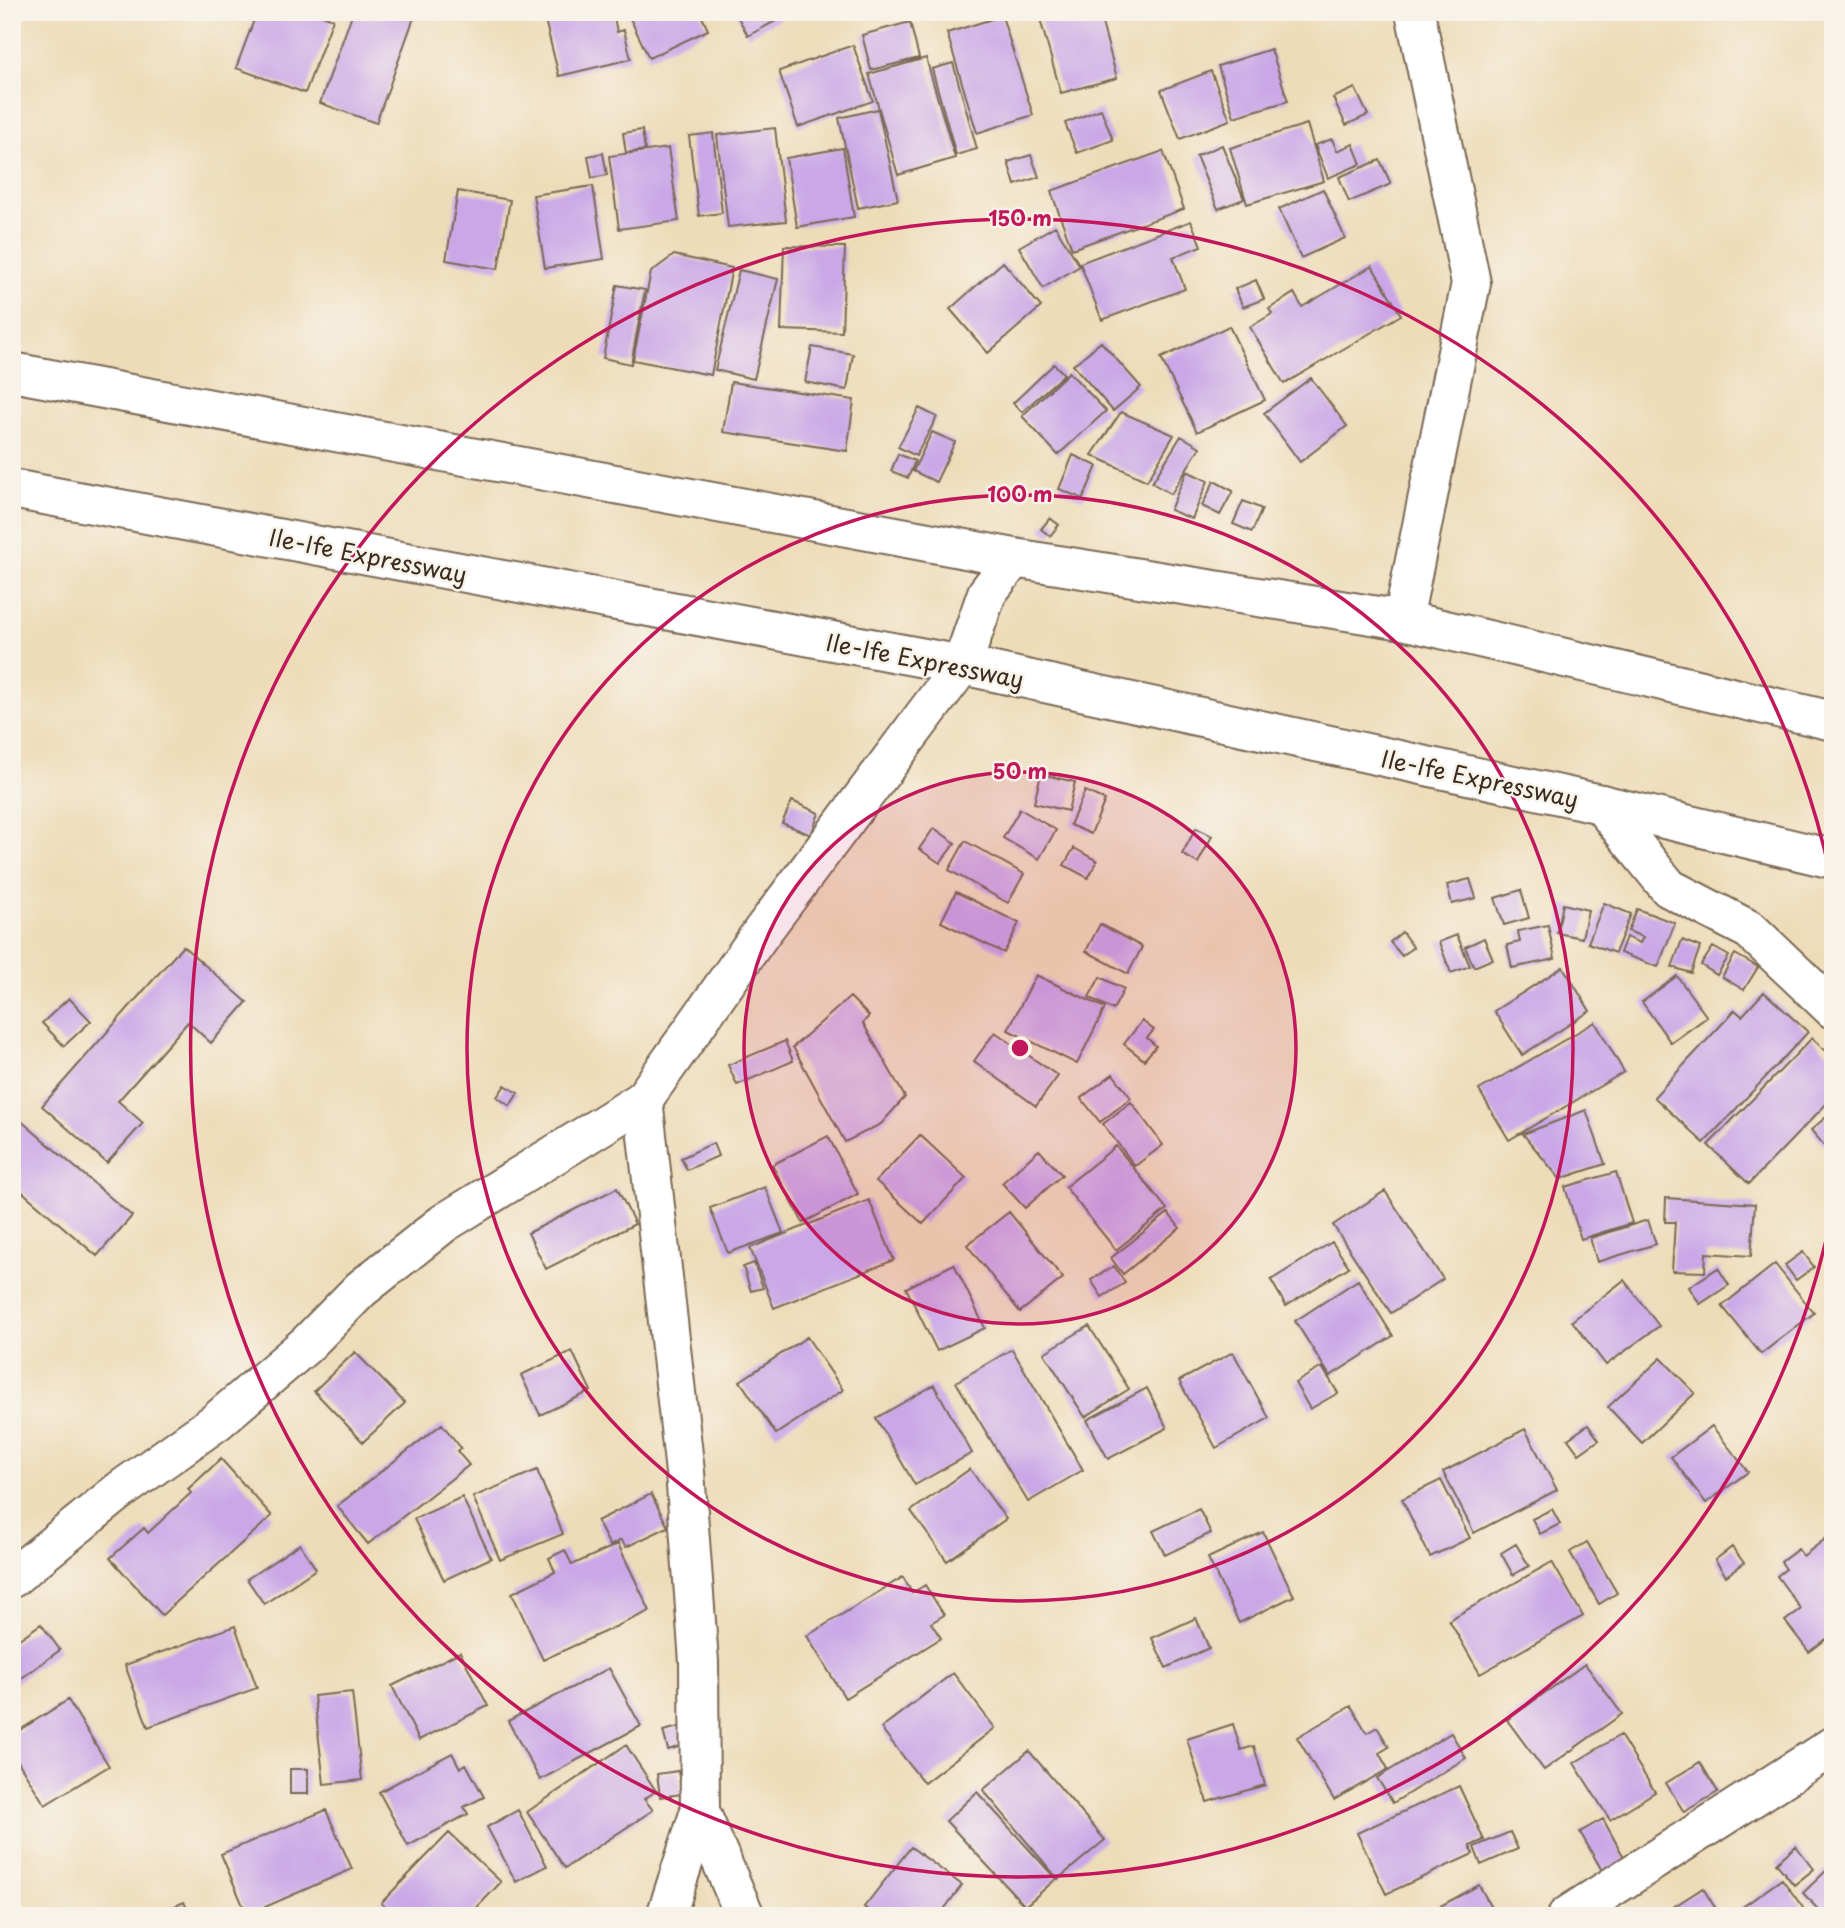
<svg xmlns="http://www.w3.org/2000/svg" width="1845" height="1928" font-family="'Playpen Sans',sans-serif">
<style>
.building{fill:#cba7e7}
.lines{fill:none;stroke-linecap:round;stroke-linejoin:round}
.minor-casing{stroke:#7a6854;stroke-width:42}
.highway-casing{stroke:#7a6854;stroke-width:42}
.minor{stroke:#fff;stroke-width:38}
.highway{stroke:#fff;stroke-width:38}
.ring{fill:none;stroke:#c2185b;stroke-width:3.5}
.labels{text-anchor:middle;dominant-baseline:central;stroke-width:5;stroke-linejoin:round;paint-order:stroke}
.street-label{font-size:23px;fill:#3b2a1e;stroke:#f7f3e8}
.centre{fill:#c2185b;stroke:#f7f3e8;stroke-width:3.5}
.ring-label{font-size:21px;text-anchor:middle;font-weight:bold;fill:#c2185b;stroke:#f7f3e8;stroke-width:5;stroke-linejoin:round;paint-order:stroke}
</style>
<rect width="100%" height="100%" fill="#f7f3e8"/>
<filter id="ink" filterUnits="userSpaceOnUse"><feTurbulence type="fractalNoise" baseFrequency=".0143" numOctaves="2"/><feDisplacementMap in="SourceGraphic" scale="14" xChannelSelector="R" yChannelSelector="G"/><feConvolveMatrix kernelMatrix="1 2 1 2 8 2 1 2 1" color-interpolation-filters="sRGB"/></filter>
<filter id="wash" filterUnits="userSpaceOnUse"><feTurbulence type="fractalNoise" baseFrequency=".00686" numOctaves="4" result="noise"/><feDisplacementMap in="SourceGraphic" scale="28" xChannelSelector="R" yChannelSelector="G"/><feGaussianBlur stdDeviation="1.57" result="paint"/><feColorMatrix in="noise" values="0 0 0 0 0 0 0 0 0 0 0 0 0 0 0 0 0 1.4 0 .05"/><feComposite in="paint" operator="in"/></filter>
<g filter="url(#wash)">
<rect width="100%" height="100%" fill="#eedcb9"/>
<g id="blocks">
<path class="building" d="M257,12H315L333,19L305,93L236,68Z
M353,12H416L376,123L320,103Z
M543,12H613L617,32L624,30L631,59L559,76Z
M627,12H700L708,30L649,58Z
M735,12H792L748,36Z
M1038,12H1099L1117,78L1061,93Z
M1002,16L1033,115L977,133L947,33Z
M910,22L919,58L871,70L862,35Z
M853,45L873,101L798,127L779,71Z
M1271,49L1288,101L1234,117L1218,66Z
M926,58L955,158L898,175L869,74Z
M953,63L977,149L956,155L932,69Z
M1211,71L1230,120L1180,139L1161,90Z
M1355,88L1368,115L1346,125L1333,98Z
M878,109L898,200L858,208L839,118Z
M1101,109L1113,140L1077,153L1065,123Z
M1307,124L1324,181L1247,204L1230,148Z
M775,128L786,221L728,227L717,135Z
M642,130L645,150L626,153L623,133Z
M713,133L722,213L699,216L689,136Z
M1332,139L1337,151L1353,144L1361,164L1328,178L1315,145Z
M1222,145L1244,199L1218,209L1196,156Z
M668,148L679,221L619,229L609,156Z
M843,148L854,217L797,227L786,158Z
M1163,151L1184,209L1072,249L1051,191Z
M603,153L607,175L592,178L588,156Z
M1031,155L1039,177L1015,185L1008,162Z
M1380,160L1391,184L1349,202L1339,177Z
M593,186L604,259L545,268L533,195Z
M1323,189L1345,238L1301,258L1279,209Z
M458,191L510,200L498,269L446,260Z
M1191,221L1201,246L1173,257L1185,289L1102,320L1080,263Z
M1055,226L1080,266L1043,288L1019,247Z
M784,246L845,247L842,332L781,330Z
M674,255L732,268L711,375L633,360L651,272Z
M1003,262L1041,307L988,353L950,309Z
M1372,266L1401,315L1284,384L1250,327L1272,314L1269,309L1294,293L1302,307Z
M739,270L778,279L754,379L715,370Z
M1256,280L1264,299L1243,307L1235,289Z
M617,285L645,290L631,364L603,358Z
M1229,326L1265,400L1197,432L1161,358Z
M1101,342L1141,387L1113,411L1073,365Z
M812,347L853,354L847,390L805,382Z
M1054,364L1064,374L1022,412L1013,403Z
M1069,372L1106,411L1058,455L1022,416Z
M1311,378L1347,426L1300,462L1264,413Z
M731,382L854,400L847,451L723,432Z
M919,408L937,417L916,456L898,447Z
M1121,412L1174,435L1147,481L1092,455Z
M932,432L955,442L936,482L913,471Z
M1181,436L1200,447L1171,494L1152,483Z
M898,454L915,461L908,478L891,471Z
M1073,455L1097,466L1083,499L1059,489Z
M1187,471L1208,481L1192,519L1170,510Z
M1214,481L1233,491L1220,515L1202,506Z
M1243,501L1262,509L1252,532L1233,524Z
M1050,518L1059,525L1050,536L1041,529Z
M1041,774L1075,782L1068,811L1034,803Z
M1085,791L1105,800L1091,834L1070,825Z
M792,801L819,813L811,835L782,823Z
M1020,809L1056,830L1039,859L1003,838Z
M934,828L955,843L940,863L919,849Z
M1196,828L1212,836L1198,863L1182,854Z
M965,841L1024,874L1008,903L949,870Z
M1074,848L1097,861L1088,878L1064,865Z
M1470,879L1476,898L1452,904L1447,885Z
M1521,890L1529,918L1504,925L1495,898Z
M956,892L1019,923L1004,953L941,922Z
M1604,903L1631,914L1615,953L1588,943Z
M1563,904L1588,910L1582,938L1557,933Z
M1637,909L1675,923L1658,967L1620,953L1626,937L1640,943L1643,937L1628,931Z
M1100,924L1142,947L1128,974L1086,951Z
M1548,925L1555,959L1512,968L1507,945L1520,942L1518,931Z
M1402,932L1413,947L1402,956L1390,942Z
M1457,935L1470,966L1451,973L1439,942Z
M1484,938L1493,959L1474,967L1465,947Z
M1682,940L1700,947L1691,973L1672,967Z
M183,946L247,1002L211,1043L188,1022L118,1101L143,1123L107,1163L42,1106Z
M1713,947L1729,956L1717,975L1701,965Z
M1735,954L1758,967L1744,990L1722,977Z
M1563,967L1590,1011L1522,1055L1494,1011Z
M1036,975L1105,1008L1077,1064L1008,1030Z
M1677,976L1707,1017L1671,1043L1642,1002Z
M1100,977L1124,989L1113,1010L1089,997Z
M1764,992L1808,1032L1704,1143L1654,1097L1735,1010L1742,1016Z
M850,997L869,1016L863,1023L905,1097L881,1124L845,1142L793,1047Z
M69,998L91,1021L64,1046L42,1023Z
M1142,1021L1154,1030L1147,1038L1156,1046L1144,1060L1124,1044Z
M1595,1022L1624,1072L1509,1140L1479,1090Z
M995,1032L1058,1076L1036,1106L974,1061Z
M1812,1038L1833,1058V1097L1749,1184L1708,1145Z
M785,1041L793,1061L737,1085L728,1065Z
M1113,1074L1131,1098L1100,1122L1081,1098Z
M505,1085L518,1093L510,1106L497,1097Z
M1131,1102L1163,1145L1135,1166L1103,1124Z
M1586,1110L1605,1164L1560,1179L1523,1134Z
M1833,1111V1156L1811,1130Z
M20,1120L132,1216L97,1256L12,1183V1130Z
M920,1135L966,1178L923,1224L876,1181Z
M828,1136L858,1194L803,1223L772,1165Z
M713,1143L718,1156L687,1170L681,1158Z
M1116,1146L1167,1209L1116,1250L1065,1187Z
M1039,1150L1062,1175L1025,1208L1002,1183Z
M1616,1172L1632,1223L1581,1239L1565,1187Z
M765,1187L783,1233L728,1253L710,1208Z
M617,1188L635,1224L546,1269L528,1233Z
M1385,1191L1443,1279L1391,1313L1333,1225Z
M1666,1198L1755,1204L1751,1256L1706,1253L1705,1272L1672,1271L1675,1222H1665Z
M869,1200L894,1260L774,1308L750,1248Z
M1009,1212L1063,1278L1020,1312L967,1245Z
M1168,1213L1180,1228L1123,1274L1111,1258Z
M1648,1220L1656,1244L1597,1262L1590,1238Z
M1332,1242L1349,1267L1286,1306L1271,1280Z
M1803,1252L1814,1267L1796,1280L1785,1265Z
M754,1263L763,1288L751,1291L743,1267Z
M954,1264L985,1328L937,1351L906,1288Z
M1775,1264L1814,1313L1761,1354L1722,1306Z
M1114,1266L1125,1283L1102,1297L1091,1280Z
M1718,1268L1729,1285L1700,1304L1689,1287Z
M1358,1280L1393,1336L1330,1376L1295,1321Z
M1624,1280L1659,1326L1606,1365L1572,1321Z
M1089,1326L1129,1389L1085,1417L1044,1353Z
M807,1337L843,1390L776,1434L740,1381Z
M1012,1349L1083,1470L1028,1502L956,1382Z
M572,1351L591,1391L540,1415L521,1375Z
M355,1352L405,1403L363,1442L314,1391Z
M1233,1352L1269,1418L1216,1448L1179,1381Z
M1661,1358L1695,1393L1642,1443L1608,1407Z
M1322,1367L1338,1393L1310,1409L1295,1383Z
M934,1385L972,1453L915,1485L876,1418Z
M1147,1388L1167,1428L1108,1459L1087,1420Z
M442,1424L461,1448L457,1451L469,1465L368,1544L337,1506Z
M1588,1425L1599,1440L1579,1454L1568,1439Z
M1712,1426L1748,1472L1706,1503L1671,1457Z
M1525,1429L1557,1490L1474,1533L1443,1472Z
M221,1459L272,1516L162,1615L110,1558L144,1528L148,1533L191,1493L188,1489Z
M970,1469L1006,1519L947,1561L911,1511Z
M537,1470L563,1534L500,1560L473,1497Z
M1441,1480L1470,1538L1430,1557L1402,1499Z
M651,1494L668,1527L626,1547L621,1540L610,1546L597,1521Z
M462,1497L491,1558L444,1580L414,1519Z
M1199,1509L1211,1533L1165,1555L1153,1531Z
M1552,1509L1560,1524L1540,1534L1532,1519Z
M1263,1532L1294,1596L1239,1623L1208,1558Z
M1833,1533V1634L1809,1652L1785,1621L1801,1609L1777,1576L1786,1569L1781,1562L1798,1549L1803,1556Z
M1587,1542L1617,1593L1599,1604L1570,1552Z
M300,1544L316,1569L264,1604L247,1579Z
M618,1544L650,1611L543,1660L512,1593L555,1572L549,1558L565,1550L572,1565Z
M1516,1544L1529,1566L1513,1575L1501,1553Z
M1732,1547L1744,1563L1726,1576L1715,1560Z
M1552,1562L1583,1616L1480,1674L1449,1620Z
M903,1577L912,1593L925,1585L944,1615L931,1623L941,1638L845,1698L807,1636Z
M1196,1618L1209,1648L1166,1668L1152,1638Z
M41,1624L60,1650L12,1685V1644Z
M235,1626L257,1688L148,1727L125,1665Z
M460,1652L488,1706L419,1740L392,1686Z
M1585,1664L1622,1714L1544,1770L1507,1720Z
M609,1668L641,1726L540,1780L508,1721Z
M953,1673L995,1728L924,1783L881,1728Z
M352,1692L362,1780L324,1784L314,1696Z
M68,1700L109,1766L45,1805L12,1752V1735Z
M1351,1706L1367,1733L1377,1727L1389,1747L1379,1753L1388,1769L1334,1800L1297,1737Z
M1233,1724L1241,1750L1254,1746L1265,1785L1207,1802L1187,1739Z
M683,1726L689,1744L668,1750L663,1731Z
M1451,1733L1466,1758L1393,1803L1377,1778Z
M1620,1735L1655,1792L1610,1820L1574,1763Z
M626,1745L656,1791L644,1799L653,1810L565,1868L527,1812Z
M1029,1751L1105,1840L1058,1879L983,1790Z
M452,1753L460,1768L466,1764L484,1797L464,1807L468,1814L408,1846L379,1792Z
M1700,1762L1718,1792L1684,1812L1666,1783Z
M290,1769H308V1794H290Z
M678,1771L682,1794L660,1797L657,1774Z
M1459,1786L1484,1840L1470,1846L1473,1854L1386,1894L1357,1833Z
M977,1792L1056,1879L1025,1906L946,1821Z
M326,1810L352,1869L247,1915L221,1854Z
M518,1810L547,1866L516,1882L487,1827Z
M1603,1819L1626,1861L1604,1874L1580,1832Z
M1510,1832L1518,1849L1481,1865L1474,1847Z
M449,1833L501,1882L469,1916H394L381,1903Z
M1796,1846L1814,1869L1794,1885L1776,1863Z
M911,1847L962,1885L939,1916H875L864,1907Z
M1833,1864V1916H1824L1803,1893Z
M1782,1879L1809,1916H1730Z
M1479,1885L1496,1916H1422Z
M1703,1888L1720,1916H1674L1670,1909Z
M184,1902L190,1916H152Z"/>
</g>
</g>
<g filter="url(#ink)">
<use href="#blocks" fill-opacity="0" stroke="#7a6854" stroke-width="2"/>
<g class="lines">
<defs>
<path id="minor" d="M1403,620L1471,283L1415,12
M1601,804L1669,888L1750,930L1833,1009
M12,1578L122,1489L216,1422L307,1344L361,1289L444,1223L643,1100
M700,1811L745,1916
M666,1916L700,1811L699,1662L685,1472L643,1100L761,933L962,665L987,593L1014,558
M1567,1916L1833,1746"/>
<path id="highway" d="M12,372L1014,558L1403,620L1833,721
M12,489L962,665L1601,804L1833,859"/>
</defs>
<use href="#minor" class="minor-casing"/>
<use href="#highway" class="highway-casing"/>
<use href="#minor" class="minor"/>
<use href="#highway" class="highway"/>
</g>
</g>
<circle cx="1020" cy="1048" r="276" fill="#c2185b" fill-opacity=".12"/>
<g class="ring">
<circle cx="1020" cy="1048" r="276"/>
<circle cx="1020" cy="1048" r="553"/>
<path d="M1832 1213A829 829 0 1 1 1832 883"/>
</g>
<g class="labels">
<g class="street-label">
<text transform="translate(368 555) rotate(11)">Ile-Ife Expressway</text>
<text transform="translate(925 660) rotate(11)">Ile-Ife Expressway</text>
<text transform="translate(1480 778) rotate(12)">Ile-Ife Expressway</text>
</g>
</g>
<circle cx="1020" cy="1048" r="10" class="centre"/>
<g class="ring-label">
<text x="1020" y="226">150 m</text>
<text x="1020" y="502">100 m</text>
<text x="1020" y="779">50 m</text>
</g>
<rect width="1845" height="1928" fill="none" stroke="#f7f3e8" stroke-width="42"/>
</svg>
